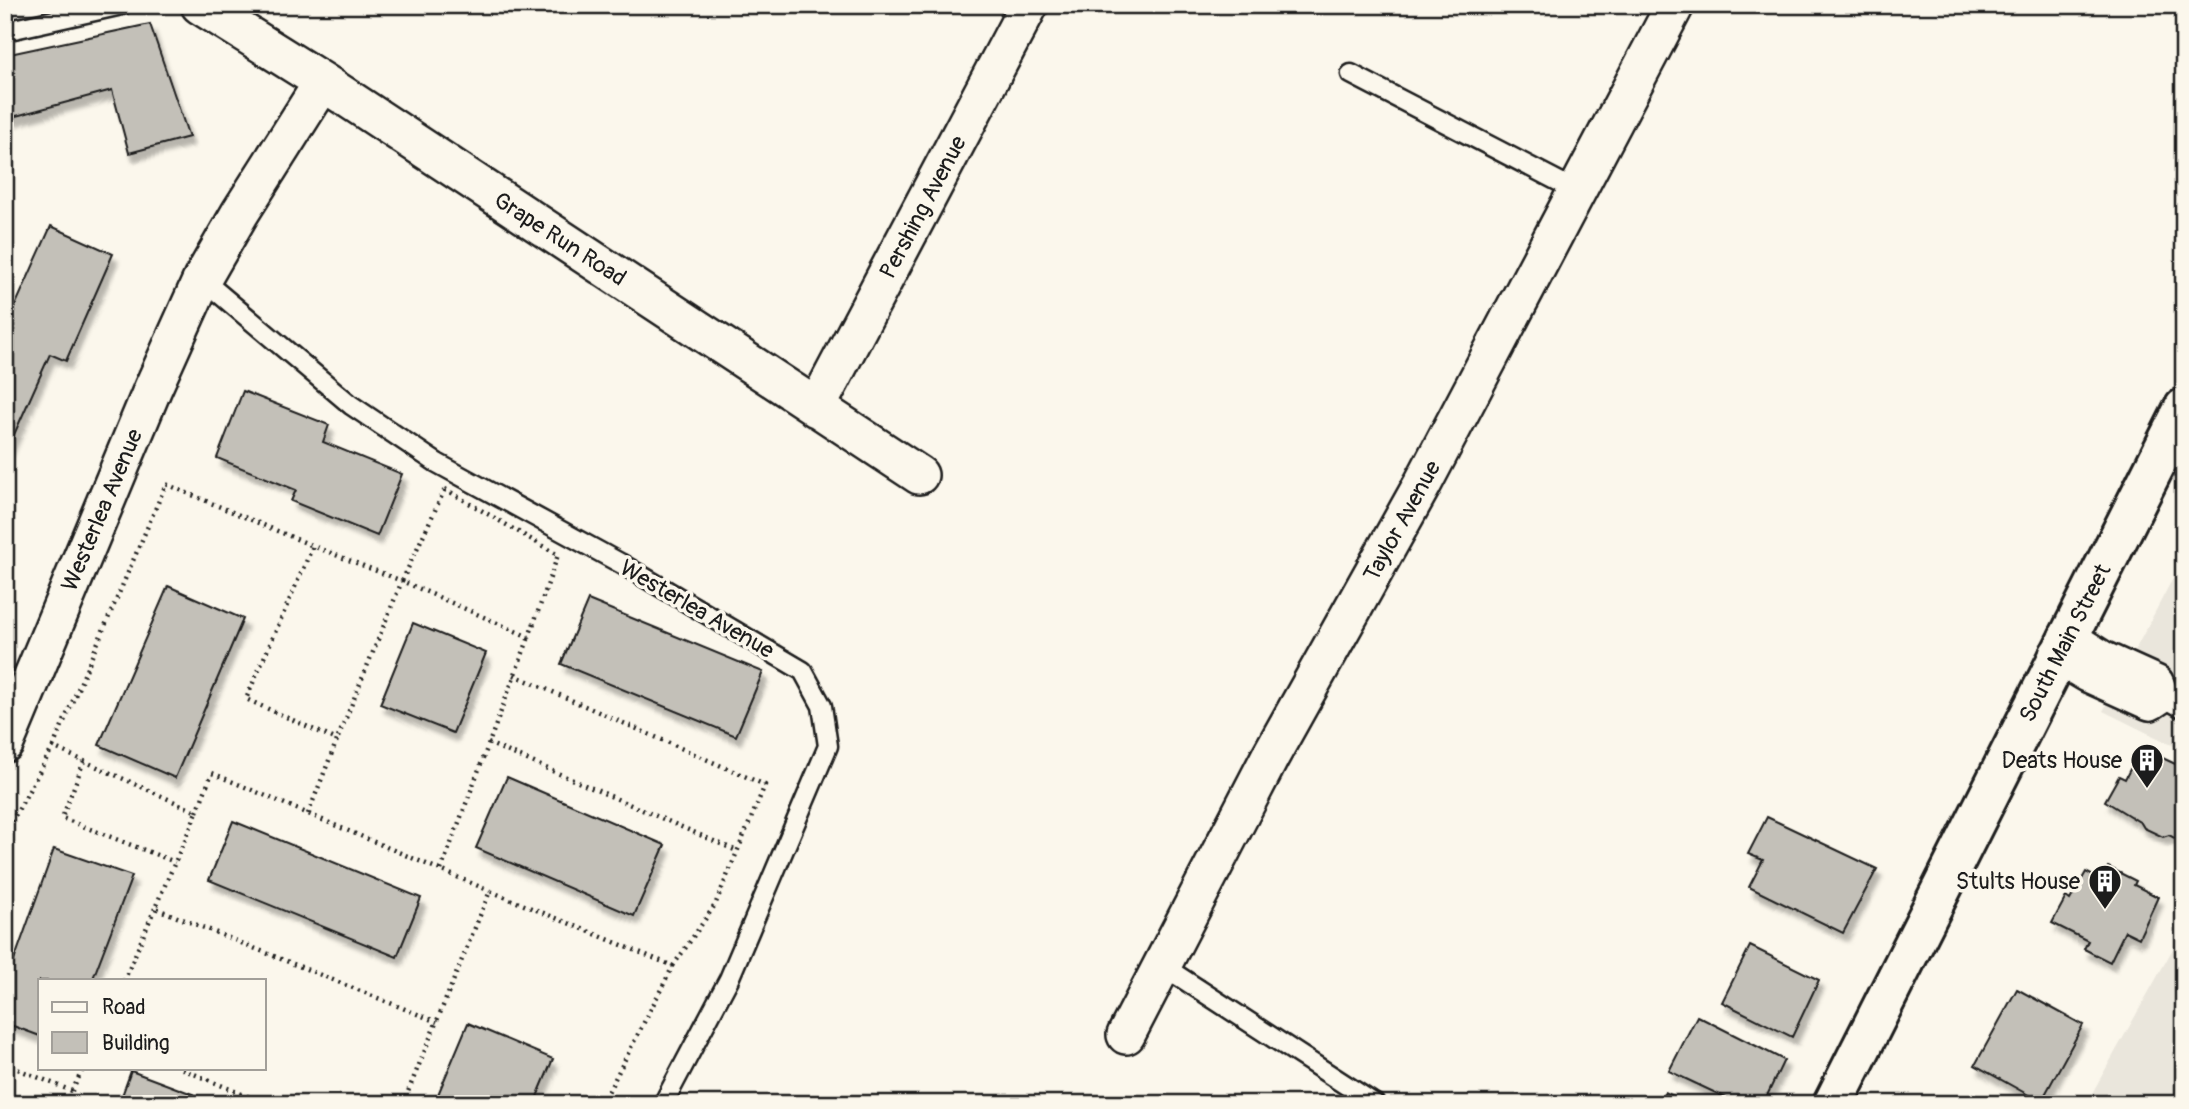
<svg xmlns="http://www.w3.org/2000/svg" width="2189" height="1109" font-family="Pangolin,sans-serif">
<style>
.built{fill:#eae6dc}
.building{fill:#c3c0b8;stroke:#1c1c1c;stroke-width:2;filter:url(#shadow)}
.lines{fill:none;stroke-linecap:round;stroke-linejoin:round}
.service-casing{stroke:#1c1c1c;stroke-width:23}
.minor-casing{stroke:#1c1c1c;stroke-width:42}
.primary-casing{stroke:#1c1c1c;stroke-width:44}
.path{stroke:#1c1c1c;stroke-width:4.5;stroke-dasharray:2 5;stroke-linecap:butt}
.service{stroke:#fbf7ec;stroke-width:18}
.minor{stroke:#fbf7ec;stroke-width:37}
.primary{stroke:#fbf7ec;stroke-width:38}
.labels{text-anchor:middle;dominant-baseline:central;stroke-width:7;stroke-linejoin:round;paint-order:stroke}
.street-label{font-size:23px;fill:#1c1c1c;stroke:#fbf7ec}
.poi-label{font-size:23px;fill:#1c1c1c;stroke:#fbf7ec;text-anchor:end}
</style>
<defs>
<filter id="shadow"><feDropShadow dx="4.5" dy="8" stdDeviation="2" flood-color="#0004"/></filter>
</defs>
<rect width="100%" height="100%" fill="#fbf7ec"/>
<filter id="ink" filterUnits="userSpaceOnUse"><feTurbulence type="fractalNoise" baseFrequency=".0143" numOctaves="2"/><feDisplacementMap in="SourceGraphic" scale="14" xChannelSelector="R" yChannelSelector="G"/><feConvolveMatrix kernelMatrix="1 2 1 2 8 2 1 2 1" color-interpolation-filters="sRGB"/></filter>
<g filter="url(#ink)">
<path class="built" d="M2184,557V751L2103,711Z
M2184,929V1104H2086Z"/>
<path class="building" d="M150,24L189,137L129,153L112,90L5,119V55Z
M51,226L113,254L66,361L50,354L8,448L5,447V323L7,324Z
M243,391L329,425L323,442L402,474L377,536L291,501L296,490L217,458Z
M168,586L243,619L175,778L99,745Z
M588,600L763,672L736,736L561,664Z
M413,623L486,653L453,733L380,704Z
M2141,748L2184,768V843L2169,835L2163,837L2144,828L2141,823L2105,801L2119,776L2125,779Z
M507,777L665,845L634,916L476,848Z
M1767,817L1877,869L1843,933L1749,887L1763,860L1748,854Z
M233,821L421,898L397,957L209,880Z
M54,849L132,876L92,981H40V1036L5,1023V986Z
M2108,867L2136,881L2134,885L2158,897L2139,938L2125,931L2110,962L2084,949L2088,941L2052,923L2066,897L2070,900L2086,872L2101,880Z
M1750,946L1819,980L1792,1037L1722,1002Z
M2017,989L2083,1025L2041,1102L1975,1065Z
M1697,1016L1784,1060L1763,1104H1739L1669,1071Z
M468,1023L553,1059L534,1104H434Z
M131,1071L219,1104H119Z
M1665,1092L1690,1104H1659Z"/>
<g class="lines">
<defs>
<path id="service" d="M5,31L122,5
M1351,74L1577,191
M202,279L351,405L437,463L620,563L803,671L822,706L828,746L729,979L663,1104
M2159,695L2184,709
M1163,966L1375,1104"/>
<path id="minor" d="M200,5L323,82L919,475
M816,408L1029,5
M2058,655L2088,673L2150,701L2159,695L2155,684L2102,660L2067,638
M5,743L153,388L202,279L240,213L323,82
M1126,1035L1270,757L1422,485L1675,5"/>
<path id="primary" d="M1833,1104L2184,408"/>
</defs>
<use href="#service" class="service-casing"/>
<use href="#minor" class="minor-casing"/>
<use href="#primary" class="primary-casing"/>
<path class="path" d="M445,489L558,555L529,637L402,581Z
M514,675L765,785L715,905L673,966
M488,743L737,851
M53,747L166,484L313,546
M84,761L62,818L175,862
M197,812L212,773L490,891
M308,814L337,740L246,699L313,546L402,581L337,740
M5,834L53,747L197,812L155,908L437,1022
M441,870L529,637
M124,981L155,908
M5,1064L72,1091L66,1104
M182,1069L266,1104
M72,1091L83,1069
M403,1104L490,891L673,966L602,1104"/>
<use href="#service" class="service"/>
<use href="#minor" class="minor"/>
<use href="#primary" class="primary"/>
</g>
</g>
<defs>
<symbol id="building-pin" viewBox="-11 -11 22 30"><path d="M0 17L-7.5 6A9.5 9.5 0 1 1 7.5 6Z" fill="#1c1c1c" stroke="#fbf7ec"/><path d="M-4-6H4V6H1V3H-1V6H-4ZM-2.5-4.3h1.7v1.8h-1.7ZM.8-4.3h1.7v1.8H.8ZM-2.5-1h1.7V.8h-1.7ZM.8-1h1.7V.8H.8Z" fill="#fff"/></symbol>
</defs>
<g fill-rule="evenodd">
<use href="#building-pin" x="2128" y="741" width="38" height="52"/>
<use href="#building-pin" x="2086" y="862" width="38" height="52"/>
</g>
<g class="labels">
<g class="street-label">
<text transform="translate(923 207) rotate(-62)">Pershing Avenue</text>
<text transform="translate(560 239) rotate(33)">Grape Run Road</text>
<text transform="translate(102 510) rotate(-67)">Westerlea Avenue</text>
<text transform="translate(1402 521) rotate(-61)">Taylor Avenue</text>
<text transform="translate(697 609) rotate(30)">Westerlea Avenue</text>
<text transform="translate(2065 643) rotate(-63)">South Main Street</text>
</g>
<g class="poi-label">
<text x="2122" y="760">Deats House</text>
<text x="2080" y="881">Stults House</text>
</g>
</g>
<rect width="2189" height="1109" fill="none" stroke="#fbf7ec" stroke-width="28"/>
<rect x="14" y="14" width="2161" height="1081" fill="none" stroke="#1c1c1c" stroke-width="2.5" filter="url(#ink)"/>
<rect x="38" y="979" width="228" height="91" fill="#fbf7ec" stroke="#a29f99" stroke-width="2"/>
<rect x="52" y="1002" width="35" height="10" fill="#fbf7ec" stroke="#a29f99" stroke-width="2"/>
<text x="102" y="1014" font-size="21" fill="#1c1c1c">Road</text>
<rect x="52" y="1032" width="35" height="21" fill="#c3c0b8" stroke="#a29f99" stroke-width="2"/>
<text x="102" y="1050" font-size="21" fill="#1c1c1c">Building</text>
</svg>
